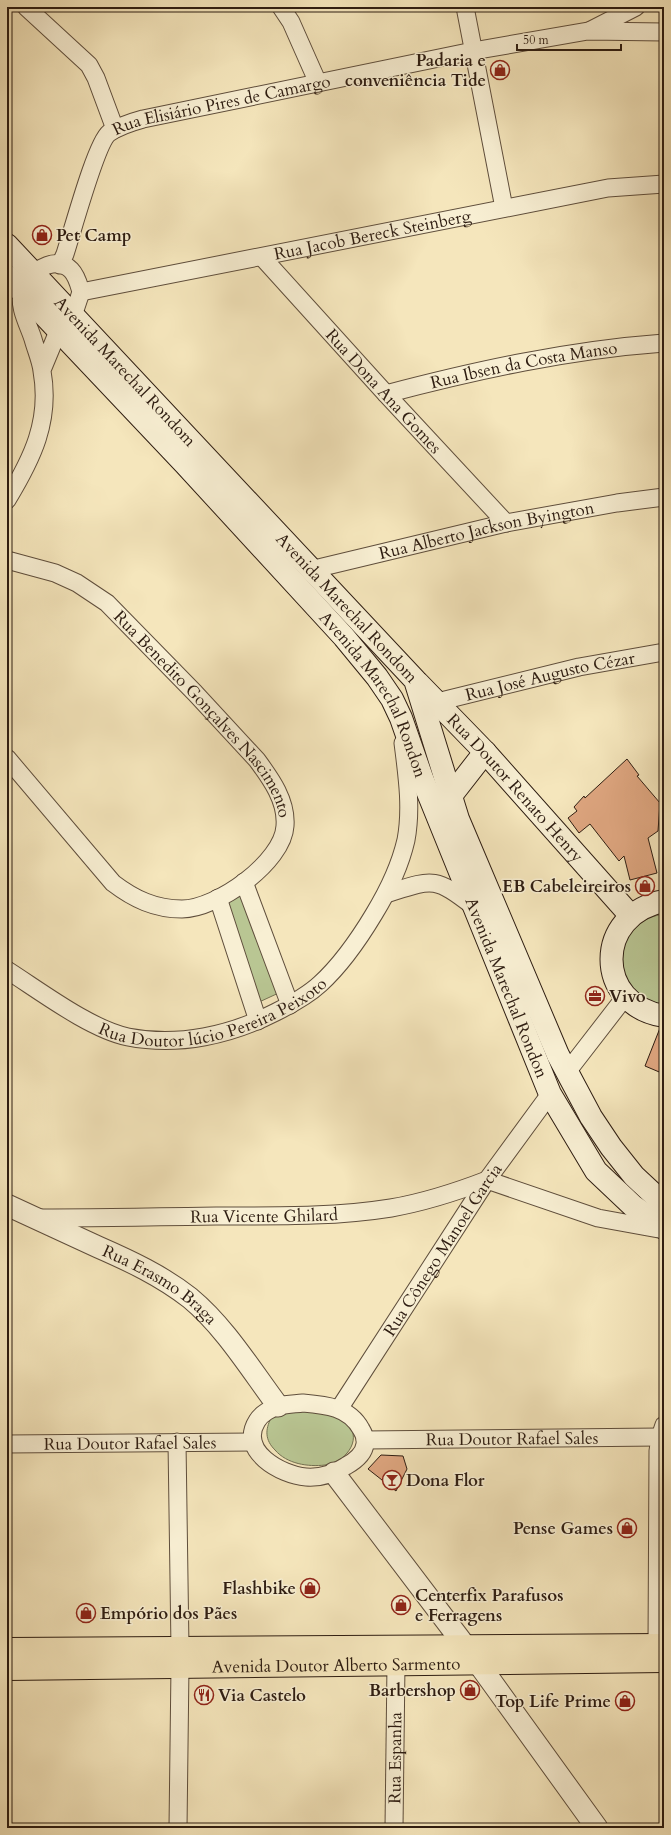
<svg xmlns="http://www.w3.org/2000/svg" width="671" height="1835" font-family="Cardo,serif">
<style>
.green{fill:#b9c693;stroke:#737152}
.building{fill:#e0a781;stroke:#2d1c11}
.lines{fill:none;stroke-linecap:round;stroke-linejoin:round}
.minor-casing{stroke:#5f4e3c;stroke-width:19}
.tertiary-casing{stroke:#5f4e3c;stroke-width:23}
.secondary-casing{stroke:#2d1c11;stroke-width:24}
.primary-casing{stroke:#2d1c11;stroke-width:24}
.minor{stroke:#f8efd3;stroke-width:17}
.tertiary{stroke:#f8efd3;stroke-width:21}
.secondary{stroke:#f8efd3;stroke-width:22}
.primary{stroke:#f5e6bc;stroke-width:22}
.labels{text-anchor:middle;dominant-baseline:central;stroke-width:3;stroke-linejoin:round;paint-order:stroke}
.poi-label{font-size:17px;font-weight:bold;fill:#2d1c11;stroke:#f8efd3;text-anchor:end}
.street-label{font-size:17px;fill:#2d1c11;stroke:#f8efd3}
</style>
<rect width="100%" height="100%" fill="#f5e6bc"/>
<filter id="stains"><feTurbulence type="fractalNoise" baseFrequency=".005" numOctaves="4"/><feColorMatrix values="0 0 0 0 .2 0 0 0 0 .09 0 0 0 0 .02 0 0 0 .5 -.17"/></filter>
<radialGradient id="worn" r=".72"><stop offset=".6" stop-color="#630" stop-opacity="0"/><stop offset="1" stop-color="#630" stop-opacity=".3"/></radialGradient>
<path class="green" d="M247,893L283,991L257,1003L224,903Z
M664,914V1006C657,1003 646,1002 641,997C607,970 621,920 664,914Z
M315,1408C326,1412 340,1415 348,1424C363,1441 344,1463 325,1465C308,1467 287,1464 275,1450C265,1440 265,1430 271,1418L285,1411Z"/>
<path class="building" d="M627,759L639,775L637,776L660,803L658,831L648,838L657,873L630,880L624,856L619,861L590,824L579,833L568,818L577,811L574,807L584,796L585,798Z
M660,1028H664V1074L645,1066Z
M381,1455L403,1456L407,1469L396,1491L368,1469Z"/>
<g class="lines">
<defs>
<g id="minor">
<path d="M26,7L89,65L96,78L115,129"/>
<path d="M281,7L291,22L318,83"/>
<path d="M465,7L504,208"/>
<path d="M591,30L636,7"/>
<path id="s1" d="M262,257L386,394L506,523"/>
<path id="s2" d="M60,265L65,254C72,233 96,143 109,133C119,126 132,122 143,119L473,51L588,31L664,32"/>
<path id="s3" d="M81,292L608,188L664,184"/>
<path id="s4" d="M386,394C477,370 569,350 664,343"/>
<path d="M7,500C32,459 51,421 42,371C41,361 36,350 33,339C29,326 18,307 22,292C23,289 26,285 28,281C36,268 57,256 71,270C77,276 79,285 81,292L76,307L59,329L42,370"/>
<path id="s5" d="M7,560L55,573L77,583L107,603L195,693L257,760C271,779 287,801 285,826C283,862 217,909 182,909C155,909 134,899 113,883L7,758"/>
<path id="s6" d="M310,570L506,523L617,503L664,497"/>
<path id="s7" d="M437,702L579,667L664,652"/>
<path d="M244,882L290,1005"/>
<path d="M386,894C433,879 434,876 473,906"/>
<path d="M218,898L258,1021"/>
<path id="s8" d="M7,970C40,991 90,1029 128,1037C179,1047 231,1035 276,1012C292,1004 307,996 320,984C342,964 359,939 374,914C388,891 400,866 406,840C412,808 407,775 403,743"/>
<path d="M567,1072L625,997"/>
<path id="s9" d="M37,1218C98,1218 158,1217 219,1216C276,1216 335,1217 391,1208C425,1202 456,1192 487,1180L598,1218L664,1230"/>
<path d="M303,1403C326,1405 349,1407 361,1429C364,1434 366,1439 365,1444C364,1454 355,1461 346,1466C334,1474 321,1478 306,1477C281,1475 238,1451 257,1421C261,1414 271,1408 279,1406C287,1404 295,1404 303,1403Z"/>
<path id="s10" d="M339,1409L487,1180L550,1094"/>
<path id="s11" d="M365,1440L660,1437"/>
<path d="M177,1442L180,1648"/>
<path id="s12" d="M7,1444L253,1442"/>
<path d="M657,1645L658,1451L660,1437L664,1425"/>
<path d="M178,1828L180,1666"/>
<path id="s13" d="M394,1828L396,1664"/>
</g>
<g id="tertiary">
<path id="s14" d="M7,1205C37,1219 68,1233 98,1247C130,1261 162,1276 190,1298C225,1327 251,1370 278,1406"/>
<path d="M334,1473L478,1663L597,1828"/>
</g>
<g id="secondary">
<path id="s15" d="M7,245L415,680L458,819L558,1055L591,1117L611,1147L634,1176L664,1204"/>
<path id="s16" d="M7,276L185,464L344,637L377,677L392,699L401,718L422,778L550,1094L596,1171L633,1206L664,1228"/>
<path id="s17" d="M418,683L485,752L630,915"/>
<path d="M450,797L485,752"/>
<path d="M664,901C594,914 594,1005 664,1016"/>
</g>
<g id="primary">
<path d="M7,1649L664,1645"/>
<path id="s18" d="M7,1669L664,1661"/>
</g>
</defs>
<use href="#minor" class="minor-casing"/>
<use href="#tertiary" class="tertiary-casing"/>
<use href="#secondary" class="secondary-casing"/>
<use href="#primary" class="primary-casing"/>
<use href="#minor" class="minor"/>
<use href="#tertiary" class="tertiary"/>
<use href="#secondary" class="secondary"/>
<use href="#primary" class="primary"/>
</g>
<defs>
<symbol id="shop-ring" viewBox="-11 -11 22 22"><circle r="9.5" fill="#f8efd3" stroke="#8f2418" stroke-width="1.5"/><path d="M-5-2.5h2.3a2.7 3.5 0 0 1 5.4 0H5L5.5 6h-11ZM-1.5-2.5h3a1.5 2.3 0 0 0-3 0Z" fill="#8f2418"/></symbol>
<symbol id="office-ring" viewBox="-11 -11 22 22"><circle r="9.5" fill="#f8efd3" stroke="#8f2418" stroke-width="1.5"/><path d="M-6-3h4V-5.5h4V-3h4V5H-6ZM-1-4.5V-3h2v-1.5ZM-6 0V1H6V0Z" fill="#8f2418"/></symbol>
<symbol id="bar-ring" viewBox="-11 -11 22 22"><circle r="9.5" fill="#f8efd3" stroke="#8f2418" stroke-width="1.5"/><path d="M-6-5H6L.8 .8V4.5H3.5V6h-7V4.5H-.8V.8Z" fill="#8f2418"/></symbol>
<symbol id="restaurant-ring" viewBox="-11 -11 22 22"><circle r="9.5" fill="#f8efd3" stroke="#8f2418" stroke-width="1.5"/><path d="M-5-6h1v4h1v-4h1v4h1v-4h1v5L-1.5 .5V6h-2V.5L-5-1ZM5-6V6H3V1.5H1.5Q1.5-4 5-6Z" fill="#8f2418"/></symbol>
</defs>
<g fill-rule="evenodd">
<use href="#shop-ring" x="489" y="59" width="22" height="22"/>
<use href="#shop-ring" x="31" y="224" width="22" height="22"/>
<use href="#shop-ring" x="634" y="875" width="22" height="22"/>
<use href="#office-ring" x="584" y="985" width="22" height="22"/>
<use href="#bar-ring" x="381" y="1469" width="22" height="22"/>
<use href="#shop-ring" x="616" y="1517" width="22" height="22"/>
<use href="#shop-ring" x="299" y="1577" width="22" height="22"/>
<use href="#shop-ring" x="390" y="1594" width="22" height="22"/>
<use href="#shop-ring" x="75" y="1602" width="22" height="22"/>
<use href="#shop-ring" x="459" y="1679" width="22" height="22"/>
<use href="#restaurant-ring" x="193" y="1684" width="22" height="22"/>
<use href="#shop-ring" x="614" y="1690" width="22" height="22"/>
</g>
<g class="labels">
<g class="poi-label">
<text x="486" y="60">Padaria e<tspan x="486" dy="20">conveniência Tide</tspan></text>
<text x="56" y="235" text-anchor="start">Pet Camp</text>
<text x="631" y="886">EB Cabeleireiros</text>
<text x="609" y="996" text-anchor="start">Vivo</text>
<text x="406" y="1480" text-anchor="start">Dona Flor</text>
<text x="613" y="1528">Pense Games</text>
<text x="296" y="1588">Flashbike</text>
<text x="415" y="1595" text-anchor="start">Centerfix Parafusos<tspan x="415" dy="20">e Ferragens</tspan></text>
<text x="100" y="1613" text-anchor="start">Empório dos Pães</text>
<text x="456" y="1690">Barbershop</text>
<text x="218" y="1695" text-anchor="start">Via Castelo</text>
<text x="611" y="1701">Top Life Prime</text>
</g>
<g class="street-label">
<text stroke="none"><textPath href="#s2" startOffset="258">Rua Elisiário Pires de Camargo</textPath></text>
<text stroke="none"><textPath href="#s3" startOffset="297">Rua Jacob Bereck Steinberg</textPath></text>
<text stroke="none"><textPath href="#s4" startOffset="141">Rua Ibsen da Costa Manso</textPath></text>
<text stroke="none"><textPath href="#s15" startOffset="173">Avenida Marechal Rondom</textPath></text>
<text stroke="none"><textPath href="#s1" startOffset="181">Rua Dona Ana Gomes</textPath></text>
<text stroke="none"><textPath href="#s6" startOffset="181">Rua Alberto Jackson Byington</textPath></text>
<text stroke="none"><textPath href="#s15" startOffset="497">Avenida Marechal Rondom</textPath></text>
<text stroke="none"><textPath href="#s7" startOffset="116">Rua José Augusto Cézar</textPath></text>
<text stroke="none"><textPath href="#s16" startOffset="559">Avenida Marechal Rondon</textPath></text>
<text stroke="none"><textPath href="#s5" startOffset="258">Rua Benedito Gonçalves Nascimento</textPath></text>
<text stroke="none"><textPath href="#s17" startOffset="143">Rua Doutor Renato Henry</textPath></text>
<text stroke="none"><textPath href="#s16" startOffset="883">Avenida Marechal Rondon</textPath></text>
<text stroke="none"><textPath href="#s8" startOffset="229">Rua Doutor lúcio Pereira Peixoto</textPath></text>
<text stroke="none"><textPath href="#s9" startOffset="227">Rua Vicente Ghilard</textPath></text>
<text stroke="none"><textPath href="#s10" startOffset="190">Rua Cônego Manoel Garcia</textPath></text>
<text stroke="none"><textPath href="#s14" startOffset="173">Rua Erasmo Braga</textPath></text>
<text stroke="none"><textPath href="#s11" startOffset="147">Rua Doutor Rafael Sales</textPath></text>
<text stroke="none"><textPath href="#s12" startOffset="123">Rua Doutor Rafael Sales</textPath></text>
<text stroke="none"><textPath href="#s18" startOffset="329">Avenida Doutor Alberto Sarmento</textPath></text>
<text stroke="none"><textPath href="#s13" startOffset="70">Rua Espanha</textPath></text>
</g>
</g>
<rect width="671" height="1835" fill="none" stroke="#f5e6bc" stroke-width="24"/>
<rect x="8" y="8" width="655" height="1819" fill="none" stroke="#2d1c11" stroke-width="2"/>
<rect x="12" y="12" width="647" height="1811" fill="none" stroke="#2d1c11"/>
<path d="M517 44v6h104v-6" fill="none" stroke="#2d1c11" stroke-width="2"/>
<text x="523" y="44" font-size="12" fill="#2d1c11" stroke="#f8efd3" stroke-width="3" paint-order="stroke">50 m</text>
<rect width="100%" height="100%" filter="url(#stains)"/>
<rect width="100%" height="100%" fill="url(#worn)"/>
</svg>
